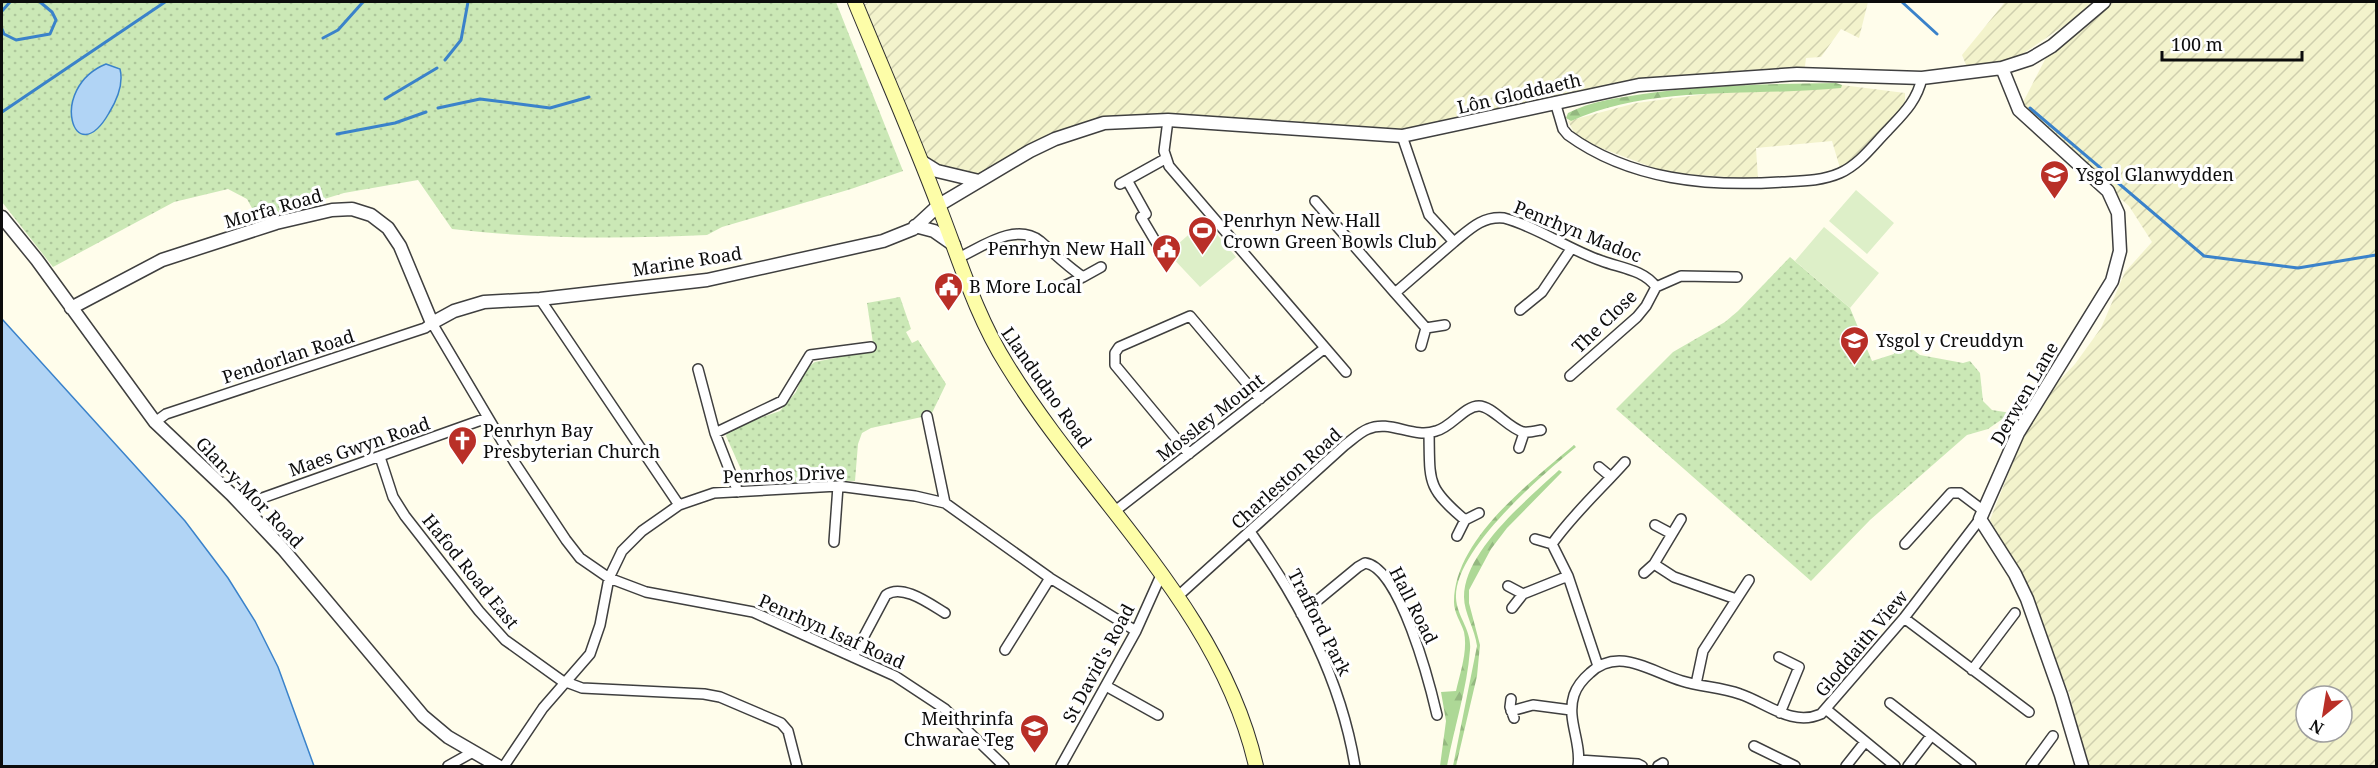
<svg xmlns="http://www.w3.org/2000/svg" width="2378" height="768" font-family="'Noto Serif',serif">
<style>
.farmland{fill:url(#farmland-furrows);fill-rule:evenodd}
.grass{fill:url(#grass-dots)}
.forest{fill:url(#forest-firs)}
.pitch{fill:#ddefc8}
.water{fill:#b1d4f5;stroke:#3a82ca;stroke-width:1.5}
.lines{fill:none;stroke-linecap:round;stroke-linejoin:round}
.stream{stroke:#3a82ca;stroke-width:3}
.minor-casing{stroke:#3f3f3f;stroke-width:12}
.tertiary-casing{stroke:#3f3f3f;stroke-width:15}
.secondary-casing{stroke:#2e2e2e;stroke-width:16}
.minor{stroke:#fff;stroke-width:9}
.tertiary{stroke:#fff;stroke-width:12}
.secondary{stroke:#fdfda8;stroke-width:14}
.labels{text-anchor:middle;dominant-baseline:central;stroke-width:6;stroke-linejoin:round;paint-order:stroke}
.street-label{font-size:18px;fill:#0c0c0c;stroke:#fff}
.poi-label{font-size:18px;fill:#0c0c0c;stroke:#fff;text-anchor:start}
</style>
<defs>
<pattern id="farmland-furrows" width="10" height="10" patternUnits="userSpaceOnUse" patternTransform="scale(1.5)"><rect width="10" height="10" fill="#f3f3cc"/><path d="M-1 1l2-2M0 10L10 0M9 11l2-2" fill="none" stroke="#cfcfae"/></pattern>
<pattern id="grass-dots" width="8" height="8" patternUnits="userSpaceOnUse" patternTransform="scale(1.5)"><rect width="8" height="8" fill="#cbe8b6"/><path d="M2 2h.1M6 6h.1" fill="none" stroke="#adc69b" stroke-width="1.8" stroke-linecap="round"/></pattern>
<pattern id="forest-firs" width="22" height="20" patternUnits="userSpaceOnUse" patternTransform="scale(1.5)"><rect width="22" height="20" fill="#add896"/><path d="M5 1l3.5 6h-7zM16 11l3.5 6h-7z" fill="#94b880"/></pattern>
</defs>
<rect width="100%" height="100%" fill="#fffdeb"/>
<path class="farmland" d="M870,2H1868L1859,38L1841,29L1821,57L1806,58L1804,74L1688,80L1402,136L1169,120L1080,130L979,181L921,161L858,7Z
M2005,2H2099L2002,68L1969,72L1962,55Z
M2104,2H2376V766H2082L2070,695L2009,557L1990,520L2026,429L2049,391L2075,364L2101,328L2125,272L2152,242L2129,206L2019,110L2052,46ZM2306,696H2342V732H2306Z
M1842,85L1905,93V104L1854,158L1840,168L1832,141L1756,148L1758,179L1683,174L1662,171L1601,148L1576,136L1568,121L1636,103L1714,93L1838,88Z"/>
<path class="grass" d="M2,2H836L903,171L851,189L722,227L707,235C622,239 538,239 452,229L418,180L344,193L258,219L247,199L228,189L174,202L53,267L2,202Z
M1790,257L1850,308L1872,361L1894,354L1893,349L1907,345L1920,355L1963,363L1970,361L1980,373L1983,401L1992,410L2011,413L1988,429L1967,435L1870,520L1811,581L1616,409L1673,352L1725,322L1738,311Z
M900,297L911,329L906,332L912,343L918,340L946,384L931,415L871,428L862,433L858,444L855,481L819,480L748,485L726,436L728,429L780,411L796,392L805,369L815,362L874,350L867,303Z"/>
<path class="forest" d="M1836,83L1842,85L1841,88C1754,97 1654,84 1571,121L1566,118L1568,113C1591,101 1618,98 1643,94C1707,85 1771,84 1836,83Z
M1574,445L1576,447C1541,476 1454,550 1456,598C1457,617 1472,630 1470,650C1467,689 1454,728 1447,766H1440L1446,721L1441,692L1456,691C1460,673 1468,651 1464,632C1461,622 1454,613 1454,602C1454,539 1531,482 1574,445Z
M1559,470L1562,472L1507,528L1491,549L1469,590V603L1480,645L1477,676L1456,766H1453L1477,646C1475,629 1464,613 1464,597C1464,551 1528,499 1559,470Z"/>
<path class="pitch" d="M1856,190L1894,223L1867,254L1829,221Z
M1205,220L1236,257L1200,287L1168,253Z
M1824,227L1879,273L1850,308L1795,261Z"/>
<path class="water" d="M106,64L120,69C124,85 117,100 109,113C74,174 47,88 106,64Z
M2,319L185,521L228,578L255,621L278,667L314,766H2Z"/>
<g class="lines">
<path class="stream" d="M1902,2L1937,34
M2,11L10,2
M2,29L4,34L16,40L50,34L56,20L52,12L40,2
M323,38L338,30L363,2
M445,60L461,40L468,2
M385,99L437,68
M438,108L480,99L550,108L589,97
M2030,108L2204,256L2298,268L2376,255
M2,112L165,2
M337,134L395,123L426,112"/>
<defs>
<path id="minor" d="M1555,102L1563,129L1568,135C1630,180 1708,187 1782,182C1802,181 1822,181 1840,173C1860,164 1873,145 1888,130C1903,114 1917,101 1922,78
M1168,120L1164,151L1169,166L1346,372
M1402,136L1429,215L1454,242L1395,293L1426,328L1445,325
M1127,180L1146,214L1141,217L1160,249
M1120,184L1165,159
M1315,201L1395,293
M1454,242C1470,229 1482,216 1504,218C1538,227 1569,250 1602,261C1621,268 1644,270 1656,287
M958,258C982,247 1015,222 1040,241C1055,254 1067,266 1083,277L1101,267
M1062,287L1083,277
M1656,287L1681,276L1737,277
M540,299L679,505
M1520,310L1542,292L1571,249
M1421,346L1426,328
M698,369L715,433L738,492
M1570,376L1637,317L1646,306L1656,287
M927,416L945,503
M155,422L166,414L425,328L432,323L515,463L566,540L580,558L609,578L646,592L753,612L895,676L945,709L1004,766
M715,433L782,401L810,355L871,347
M1429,433C1430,482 1426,487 1465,520L1479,513
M1519,448L1524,433
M1189,454L1115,365V353L1119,347L1190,316L1260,399
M380,457L393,497L405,516L479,611L505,640L565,683
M1599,467L1611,477
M244,507L251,502L487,418
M1115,511L1325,348
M1655,525L1670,533
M1251,533C1301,604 1341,680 1355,766
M1457,536L1465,520
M1535,539L1552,544
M834,542L838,486
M1905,544L1951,493H1960L1984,511
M1654,564L1681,519
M1644,573L1654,564L1674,577L1736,599
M1508,586L1523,594
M1177,597L1345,445C1352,440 1360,432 1368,429C1390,419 1413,439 1436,431C1452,427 1464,406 1479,406C1492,406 1508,428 1523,432C1528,433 1536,431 1541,430
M1512,608L1523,594L1568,576
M1301,614L1358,567L1365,563C1400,567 1430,685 1437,715
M1904,618L2029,712
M1005,650L1050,578
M853,657L886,595C902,583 930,604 945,613
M1779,657L1799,667L1780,713
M1598,666L1568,576L1552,544C1573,514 1601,489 1625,462
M1972,670L2015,613
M566,682L582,688L704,694L720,697L781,723L788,731L797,766
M1696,684L1703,651L1749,580
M1106,686L1158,715
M1511,699L1510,707L1514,718
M1890,703L1971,766
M1827,710L1895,766
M1511,711L1533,705L1571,710
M1754,746L1795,766
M1579,760L1638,764L1642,766
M448,766L473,752
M504,766L543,708L590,654L600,625L609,578L622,551L642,531L679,505L714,493L838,486L915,496L945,503L1050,578L1136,631
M1061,766L1136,631L1162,573
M1578,766C1582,743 1566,719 1574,695C1577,686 1583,679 1590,673C1619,646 1651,672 1682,681C1701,687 1721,687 1740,694C1767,703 1792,727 1821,714L1904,618L1980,519
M1658,766L1663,763
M1846,766L1865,742
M1908,766L1931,736
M2031,766L2053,736"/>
<path id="tertiary" d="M2002,68L2019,110L2108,191L2118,213L2120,251L2112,281L2018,433L1980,519L2015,574L2027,599L2061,695L2082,766
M921,161L937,171L979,181
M2,217L37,260L155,422L232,495L283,549L423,716L448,737L498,766
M915,226L934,231L954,245
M71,308L162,260L276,223L332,210L352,209L371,215L388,228L400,246L432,323L454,311L484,302L540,299L707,280L883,241L913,229L939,205L1030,151L1055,139L1104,123L1168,120L1402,136L1639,85L1797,74L1922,78L2002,68L2030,59L2052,46L2104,2"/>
<path id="secondary" d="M855,2C883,70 913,138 939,207C960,261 976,316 1007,365C1089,499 1220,608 1256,766"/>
</defs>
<use href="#minor" class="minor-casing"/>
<use href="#tertiary" class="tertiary-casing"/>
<use href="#secondary" class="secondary-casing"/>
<use href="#minor" class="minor"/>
<use href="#tertiary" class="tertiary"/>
<use href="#secondary" class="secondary"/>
</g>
<defs>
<symbol id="school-pin" viewBox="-11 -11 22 30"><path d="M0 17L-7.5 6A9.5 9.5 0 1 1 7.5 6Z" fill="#b92f27" stroke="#fff"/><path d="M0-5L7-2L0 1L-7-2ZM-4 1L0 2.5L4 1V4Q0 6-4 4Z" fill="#fff"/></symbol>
<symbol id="stadium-pin" viewBox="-11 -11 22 30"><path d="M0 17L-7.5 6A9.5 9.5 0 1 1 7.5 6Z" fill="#b92f27" stroke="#fff"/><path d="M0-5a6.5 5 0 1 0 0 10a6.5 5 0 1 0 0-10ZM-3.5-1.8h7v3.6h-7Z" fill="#fff"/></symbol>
<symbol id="civic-pin" viewBox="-11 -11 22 30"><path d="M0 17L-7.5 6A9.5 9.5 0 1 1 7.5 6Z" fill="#b92f27" stroke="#fff"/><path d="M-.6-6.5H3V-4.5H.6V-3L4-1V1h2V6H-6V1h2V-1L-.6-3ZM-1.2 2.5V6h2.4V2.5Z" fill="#fff"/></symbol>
<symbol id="church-pin" viewBox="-11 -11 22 30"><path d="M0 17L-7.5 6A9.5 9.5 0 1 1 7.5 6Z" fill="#b92f27" stroke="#fff"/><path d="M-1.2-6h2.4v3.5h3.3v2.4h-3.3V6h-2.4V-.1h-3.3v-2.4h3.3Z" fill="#fff"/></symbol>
</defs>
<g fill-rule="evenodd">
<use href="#school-pin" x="2038" y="158" width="33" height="45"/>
<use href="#stadium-pin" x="1186" y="214" width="33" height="45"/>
<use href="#civic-pin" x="1150" y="232" width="33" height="45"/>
<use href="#civic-pin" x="932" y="270" width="33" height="45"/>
<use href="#school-pin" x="1838" y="324" width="33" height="45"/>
<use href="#church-pin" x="446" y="424" width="33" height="45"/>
<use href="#school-pin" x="1018" y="712" width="33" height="45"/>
</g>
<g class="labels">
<g class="street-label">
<text transform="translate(1519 93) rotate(-13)">Lôn Gloddaeth</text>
<text transform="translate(273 208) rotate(-16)">Morfa Road</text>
<text transform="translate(1578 231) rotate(22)">Penrhyn Madoc</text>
<text transform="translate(687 261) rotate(-9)">Marine Road</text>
<text transform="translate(1604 321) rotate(-44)">The Close</text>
<text transform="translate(288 356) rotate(-18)">Pendorlan Road</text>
<text transform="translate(1047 387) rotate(55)">Llandudno Road</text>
<text transform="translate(2024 393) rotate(-60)">Derwen Lane</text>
<text transform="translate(1210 417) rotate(-38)">Mossley Mount</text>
<text transform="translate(359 446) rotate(-19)">Maes Gwyn Road</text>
<text transform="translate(784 474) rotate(-2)">Penrhos Drive</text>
<text transform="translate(1286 478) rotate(-42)">Charleston Road</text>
<text transform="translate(250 492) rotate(46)">Glan-y-Mor Road</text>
<text transform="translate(471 571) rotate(51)">Hafod Road East</text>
<text transform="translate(1414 605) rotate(63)">Hall Road</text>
<text transform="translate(1320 622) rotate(63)">Trafford Park</text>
<text transform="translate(832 631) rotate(24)">Penrhyn Isaf Road</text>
<text transform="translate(1861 643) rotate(-50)">Gloddaith View</text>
<text transform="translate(1098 663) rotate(-62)">St David's Road</text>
</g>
<g class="poi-label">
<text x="2076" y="174">Ysgol Glanwydden</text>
<text x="1223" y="220">Penrhyn New Hall<tspan x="1223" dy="21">Crown Green Bowls Club</tspan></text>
<text x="1145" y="248" text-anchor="end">Penrhyn New Hall</text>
<text x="969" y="286">B More Local</text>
<text x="1876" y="340">Ysgol y Creuddyn</text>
<text x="483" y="430">Penrhyn Bay<tspan x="483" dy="21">Presbyterian Church</tspan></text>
<text x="1014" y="718" text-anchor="end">Meithrinfa<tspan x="1014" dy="21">Chwarae Teg</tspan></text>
</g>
</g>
<rect width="2378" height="768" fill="none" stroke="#0c0c0c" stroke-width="6"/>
<g transform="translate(2324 714) rotate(210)"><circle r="28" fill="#ffffff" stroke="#9e9e9e" stroke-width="1.5"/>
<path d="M0-4.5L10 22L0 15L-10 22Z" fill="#b92f27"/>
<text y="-9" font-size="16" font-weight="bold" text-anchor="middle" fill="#0c0c0c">N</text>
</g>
<path d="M2162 51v9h140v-9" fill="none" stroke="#0c0c0c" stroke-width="3"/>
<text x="2171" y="51" font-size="18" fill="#0c0c0c" stroke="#ffffff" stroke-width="4.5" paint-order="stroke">100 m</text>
</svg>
